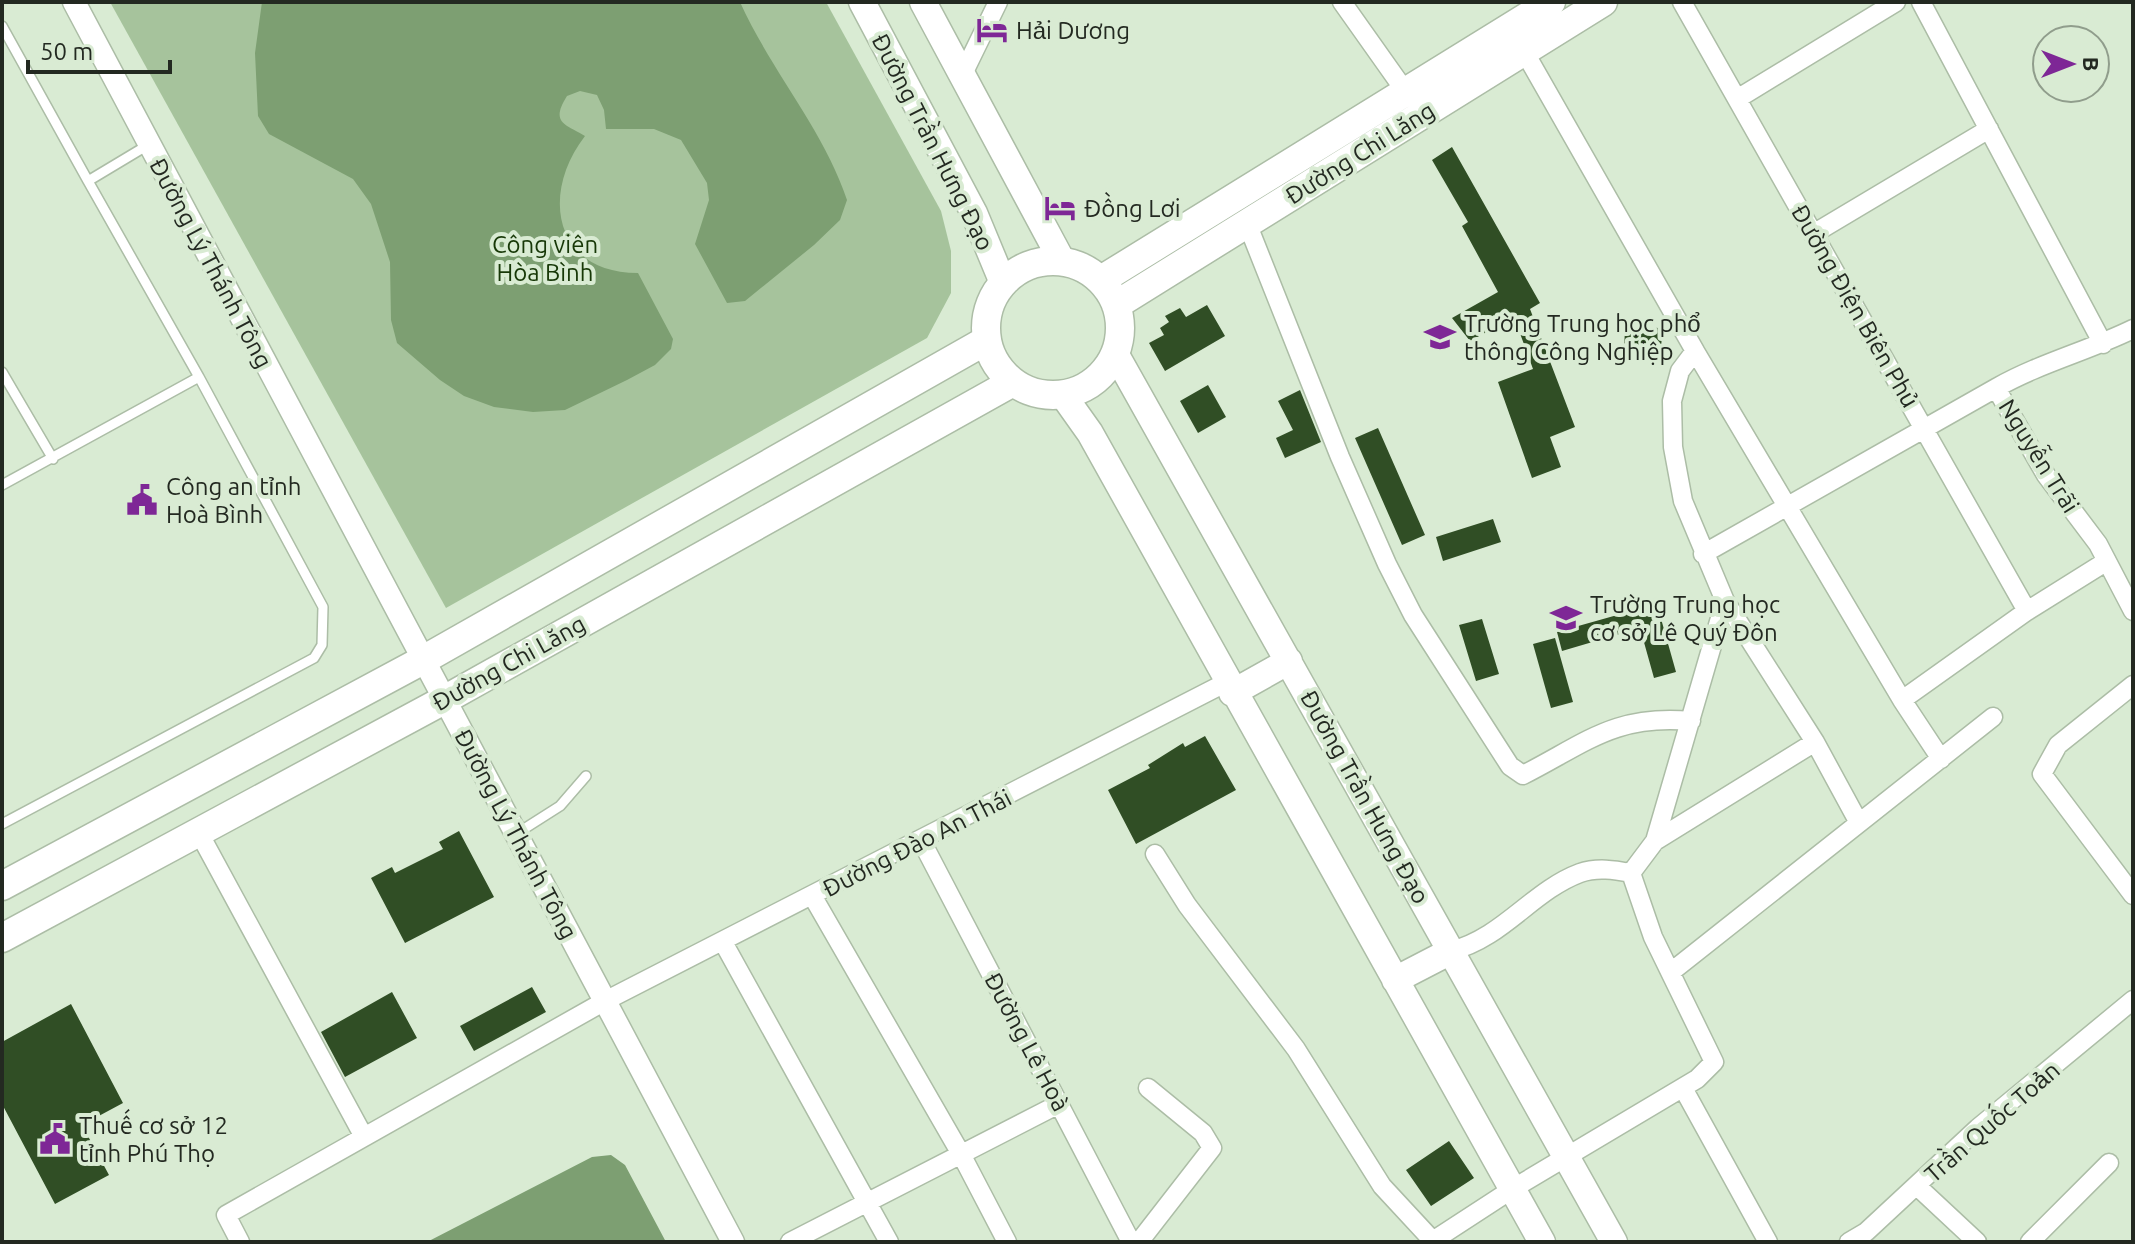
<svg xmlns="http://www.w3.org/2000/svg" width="2135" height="1244" font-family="Ubuntu,sans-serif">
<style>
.green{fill:#a6c39c}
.water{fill:#7d9f72}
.building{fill:#304e25}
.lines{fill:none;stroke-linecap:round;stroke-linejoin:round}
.service-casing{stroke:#acbda6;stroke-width:12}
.minor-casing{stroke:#acbda6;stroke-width:21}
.tertiary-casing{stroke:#acbda6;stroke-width:25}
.secondary-casing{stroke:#acbda6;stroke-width:29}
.primary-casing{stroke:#acbda6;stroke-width:31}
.service{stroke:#fff;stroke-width:9}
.minor{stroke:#fff;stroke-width:18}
.tertiary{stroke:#fff;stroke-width:22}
.secondary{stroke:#fff;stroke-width:26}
.primary{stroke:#fff;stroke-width:28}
.labels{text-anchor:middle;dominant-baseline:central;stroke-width:8;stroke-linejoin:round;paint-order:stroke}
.poi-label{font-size:24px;fill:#232921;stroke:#d9ebd3;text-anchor:start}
.street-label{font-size:24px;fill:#232921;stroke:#d9ebd3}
.park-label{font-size:24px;fill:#173807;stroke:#d9ebd3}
</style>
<rect width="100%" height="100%" fill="#d9ebd3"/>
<path class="green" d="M110,2H826L941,211L951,251V293L927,338L446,608Z"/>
<path class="water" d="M262,2H740C771,71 824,130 847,200L840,220L814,245L745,301L727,303L695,244L709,200L707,183L681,140L654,129H606L604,110L597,95L580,91L567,96C550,123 565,124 585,136C540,194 554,273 638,273L673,339L671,349L655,365L627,380L565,410L533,412L494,407L464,396L440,380L397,343L391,320L390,262L371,204L353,179L269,134L258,116L255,53Z
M611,1155L625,1165L666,1242H427L592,1157Z"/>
<path class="building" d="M1452,147L1540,303L1530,309L1575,427L1550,437L1561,467L1532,478L1498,382L1533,369L1514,317L1470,341L1452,318L1498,292L1462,226L1468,222L1432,160Z
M1207,305L1225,336L1165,371L1149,343L1164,335L1160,328L1169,322L1165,316L1180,308L1186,317Z
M1625,327L1662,328L1661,354L1624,353Z
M1208,385L1226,417L1198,433L1180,401Z
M1300,390L1321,442L1285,458L1276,438L1293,430L1278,401Z
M1378,428L1425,535L1402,545L1355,438Z
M1493,519L1501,542L1443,561L1436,537Z
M1658,608L1676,672L1654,678L1640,628L1562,651L1557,632L1635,610L1636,614Z
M1482,619L1499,674L1476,681L1459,625Z
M1555,638L1573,702L1551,708L1533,644Z
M1205,736L1236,790L1136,844L1108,790L1150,768L1148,765L1183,743L1185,747Z
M459,831L494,897L405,943L371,878L392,867L395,873L443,849L439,842Z
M532,987L546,1012L474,1051L460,1026Z
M392,992L417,1038L345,1077L321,1032Z
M71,1004L123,1103L82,1125L109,1175L55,1204L2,1104V1042Z
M1449,1141L1474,1178L1431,1206L1406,1170Z"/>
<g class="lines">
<defs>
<path id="service" d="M2,26L88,181
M2,372L53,459
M2,485L199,377L88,181L148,145
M2,824L314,658L322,645L323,607L199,377
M516,834L560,806L586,776"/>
<path id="minor" d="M1342,2L1410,98
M1682,2L2027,611
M1921,2L2103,344
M962,76L998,2
M1737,99L1896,2
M1247,223L1340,457L1387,564L1413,615L1510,766L1523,775C1586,743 1615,714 1691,721
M1813,234L1989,129
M2133,329C2088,351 2040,363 1996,388L2046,475L2098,544L2133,611
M1695,351L1902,700L1941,759
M1703,554L1996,388
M1725,601L1815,742L1859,823
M2133,685L2058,745L2042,774L2133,895
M1902,700L2027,611L2107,561
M198,831L364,1137
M1655,841L1815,742
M922,842L1131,1242
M1155,854L1187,905L1296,1049L1382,1186L1433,1241
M813,897L961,1154L1007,1242
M723,942L889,1242
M1451,951C1503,938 1532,891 1580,873C1597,867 1615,870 1631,873
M1671,972L1993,717
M1683,1088L1768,1242
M1918,1187L1977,1242
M240,1242L226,1215L605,1001L1227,682
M790,1242L1059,1104
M1139,1242L1212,1148L1203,1133L1148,1088
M1431,1242L1514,1188L1697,1079L1714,1062L1653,937L1631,873L1655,841L1725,601L1683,501L1673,447L1672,401L1680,371L1695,351L1524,51
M1849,1242L1866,1232L1978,1128L2133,1000
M2030,1242L2109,1163"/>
<path id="tertiary" d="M74,2L733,1242"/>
<path id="secondary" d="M862,2L974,213L1003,283
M923,2L1062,261
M1115,353L1614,1242
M1063,395L1090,433L1542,1242
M1232,693L1289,661
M1395,980L1451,951"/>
<path id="primary" d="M986 328a67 67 0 1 1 134 0a67 67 0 1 1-134 0Z
M1101,280L1551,2
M1116,305L1603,2
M2,886L423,660L987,340
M2,938L444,700L1013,382"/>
</defs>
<use href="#service" class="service-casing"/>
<use href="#minor" class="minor-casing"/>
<use href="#tertiary" class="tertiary-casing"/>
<use href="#secondary" class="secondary-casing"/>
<use href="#primary" class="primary-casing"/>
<use href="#service" class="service"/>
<use href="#minor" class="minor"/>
<use href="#tertiary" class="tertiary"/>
<use href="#secondary" class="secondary"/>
<use href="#primary" class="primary"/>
</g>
<defs>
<symbol id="hotel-bare" viewBox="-9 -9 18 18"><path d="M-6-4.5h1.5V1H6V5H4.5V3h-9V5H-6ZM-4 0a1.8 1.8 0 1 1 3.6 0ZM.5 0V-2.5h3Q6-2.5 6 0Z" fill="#7e2796" stroke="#d9ebd3" stroke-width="2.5" paint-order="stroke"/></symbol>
<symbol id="school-bare" viewBox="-9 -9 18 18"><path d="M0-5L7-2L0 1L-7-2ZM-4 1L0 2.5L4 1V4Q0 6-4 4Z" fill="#7e2796" stroke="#d9ebd3" stroke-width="2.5" paint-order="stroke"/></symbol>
<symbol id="civic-bare" viewBox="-9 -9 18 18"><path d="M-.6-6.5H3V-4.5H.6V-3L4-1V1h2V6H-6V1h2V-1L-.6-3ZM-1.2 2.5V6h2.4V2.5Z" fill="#7e2796" stroke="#d9ebd3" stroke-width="2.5" paint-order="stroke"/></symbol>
</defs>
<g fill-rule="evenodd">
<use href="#hotel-bare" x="970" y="8" width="44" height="44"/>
<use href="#hotel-bare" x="1038" y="186" width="44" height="44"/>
<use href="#school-bare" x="1418" y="315" width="44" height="44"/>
<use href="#civic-bare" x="120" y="478" width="44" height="44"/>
<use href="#school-bare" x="1544" y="596" width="44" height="44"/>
<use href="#civic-bare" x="33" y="1117" width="44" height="44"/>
</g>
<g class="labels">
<g class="poi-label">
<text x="1016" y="30">Hải Dương</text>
<text x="1084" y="208">Đồng Lơi</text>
<text x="1464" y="323">Trường Trung học phổ<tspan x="1464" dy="28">thông Công Nghiệp</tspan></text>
<text x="166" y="486">Công an tỉnh<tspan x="166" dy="28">Hoà Bình</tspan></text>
<text x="1590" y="604">Trường Trung học<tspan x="1590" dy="28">cơ sở Lê Quý Đôn</tspan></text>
<text x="79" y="1125">Thuế cơ sở 12<tspan x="79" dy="28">tỉnh Phú Thọ</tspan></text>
</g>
<g class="street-label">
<text transform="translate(933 142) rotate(63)">Đường Trần Hưng Đạo</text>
<text transform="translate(1360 153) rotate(-32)">Đường Chi Lăng</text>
<text transform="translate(211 263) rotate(62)">Đường Lý Thánh Tông</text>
<text transform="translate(1855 306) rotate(60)">Đường Điện Biên Phủ</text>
<text transform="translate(2039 456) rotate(58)">Nguyễn Trãi</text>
<text transform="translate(509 663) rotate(-29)">Đường Chi Lăng</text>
<text transform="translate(1365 797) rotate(61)">Đường Trần Hưng Đạo</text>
<text transform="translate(516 834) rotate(62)">Đường Lý Thánh Tông</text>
<text transform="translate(917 843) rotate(-27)">Đường Đào An Thái</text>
<text transform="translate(1027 1042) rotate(62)">Đường Lê Hoà</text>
<text transform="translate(1992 1122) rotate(-41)">Trần Quốc Toản</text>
</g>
<g class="park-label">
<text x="545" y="244">Công viên<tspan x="545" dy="28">Hòa Bình</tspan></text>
</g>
</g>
<rect width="2135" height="1244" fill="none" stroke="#232921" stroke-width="8"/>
<g transform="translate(2071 64) rotate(90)"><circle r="38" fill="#d9ebd3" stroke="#909d8c" stroke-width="2"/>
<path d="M0-6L14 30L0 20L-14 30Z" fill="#7e2796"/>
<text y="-12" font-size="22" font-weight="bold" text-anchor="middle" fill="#232921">B</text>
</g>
<path d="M28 60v12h142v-12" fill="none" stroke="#232921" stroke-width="4"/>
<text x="40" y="60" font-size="24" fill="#232921" stroke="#d9ebd3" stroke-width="6" paint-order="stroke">50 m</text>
</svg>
